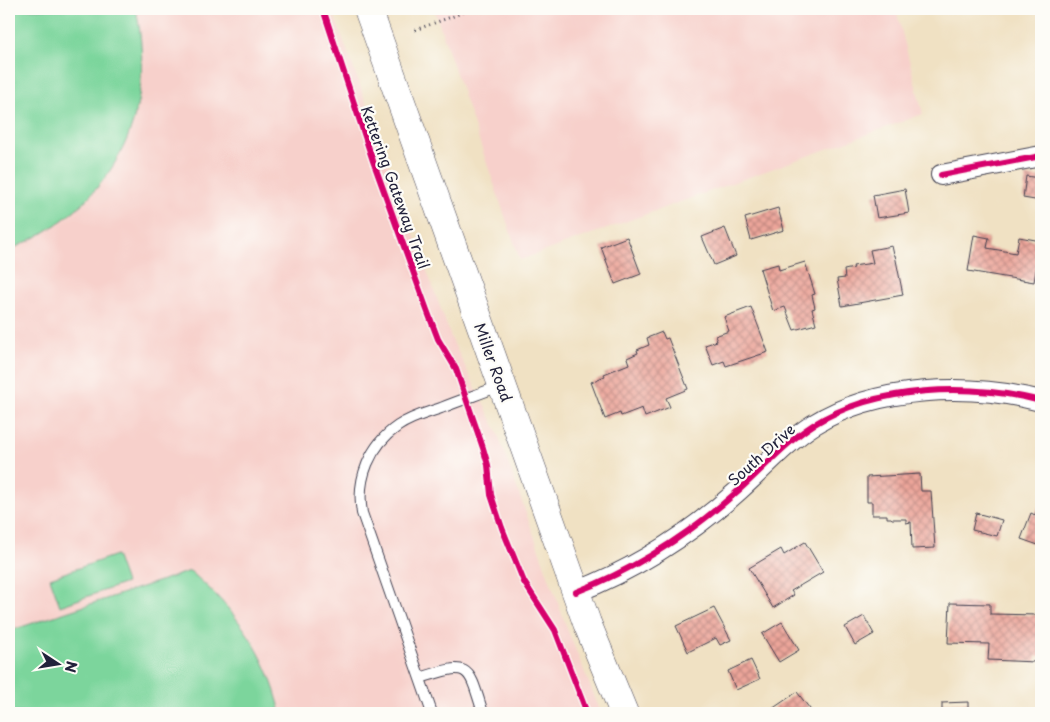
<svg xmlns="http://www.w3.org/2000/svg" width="1050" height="722" font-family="'Playpen Sans',sans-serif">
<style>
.built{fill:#f7d0cb}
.garden{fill:#7bd59c;stroke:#4e7c6c}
.building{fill:url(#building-cross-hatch)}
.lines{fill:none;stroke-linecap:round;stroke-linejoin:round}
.service-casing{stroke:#413f4f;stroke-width:12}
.minor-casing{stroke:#413f4f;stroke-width:22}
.secondary-casing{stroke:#413f4f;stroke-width:29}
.path{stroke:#413f4f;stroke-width:3;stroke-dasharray:1 4;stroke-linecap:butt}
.service{stroke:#fff;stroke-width:10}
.minor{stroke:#fff;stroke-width:20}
.secondary{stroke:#fff;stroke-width:28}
.cycleway-casing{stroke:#fdfcf7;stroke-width:9}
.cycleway{stroke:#d6006c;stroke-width:6}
.labels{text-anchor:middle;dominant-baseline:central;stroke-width:4.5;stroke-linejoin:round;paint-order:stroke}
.street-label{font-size:15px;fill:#22223b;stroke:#fdfcf7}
</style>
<defs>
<pattern id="building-cross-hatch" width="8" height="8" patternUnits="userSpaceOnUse" patternTransform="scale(1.25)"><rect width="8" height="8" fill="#eca59a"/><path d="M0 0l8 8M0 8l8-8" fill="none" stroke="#bf867f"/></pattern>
</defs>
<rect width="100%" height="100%" fill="#fdfcf7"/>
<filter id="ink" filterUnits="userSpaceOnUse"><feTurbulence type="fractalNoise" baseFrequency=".02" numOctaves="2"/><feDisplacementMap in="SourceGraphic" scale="10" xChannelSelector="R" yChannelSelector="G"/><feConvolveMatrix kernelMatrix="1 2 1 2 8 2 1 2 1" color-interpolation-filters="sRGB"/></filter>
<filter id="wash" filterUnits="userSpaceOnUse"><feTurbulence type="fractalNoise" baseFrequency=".0096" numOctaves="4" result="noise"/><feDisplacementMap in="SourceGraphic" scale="20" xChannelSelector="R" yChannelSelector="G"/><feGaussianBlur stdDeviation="1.12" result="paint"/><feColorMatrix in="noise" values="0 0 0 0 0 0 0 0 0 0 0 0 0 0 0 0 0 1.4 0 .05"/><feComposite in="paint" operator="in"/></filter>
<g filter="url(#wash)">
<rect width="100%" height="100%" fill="#f0e1c3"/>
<path class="built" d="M9,9H332L452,340L496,429L568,631L601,713H9Z
M434,9H896L923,114L520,260Z"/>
<path class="garden" d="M9,9H136C159,118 112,207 9,250Z
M116,555L126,583L60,606L50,578Z
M190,571C237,611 267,653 281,713H9V631Z"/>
<g id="blocks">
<path class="building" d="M1040,171L1041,201L1023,198L1026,176L1039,178Z
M905,189L909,213L877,218L873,195Z
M778,208L784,230L751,240L745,218Z
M725,228L736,256L714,265L702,237Z
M974,235L989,238L987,248L1016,253L1019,237L1041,241L1034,282L968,271Z
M627,237L641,274L615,284L601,247Z
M892,246L894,255H895L903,295L842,306L837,279L845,278L844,270L854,268L853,266L873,263L870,250Z
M805,262L815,294L812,295L815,308L812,309L816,324L794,330L785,307L773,311L760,269L778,264L779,270Z
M751,307L768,352L726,366L724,361L713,365L705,345L717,341L715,336L729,331L724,317Z
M662,332L665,339L668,338L688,389L666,398L670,407L645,417L642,408L621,416L620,413L605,419L591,382L605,376L604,374L629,364L627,358L638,353L637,350L649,345L647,338Z
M920,474L921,491H931L935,548L912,549L911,522L906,523V519H892L891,518H887V515H872V502H867V477Z
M1041,500V546L1021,539L1031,513L1035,515Z
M976,513L1002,520L997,536L972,530Z
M805,542L823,572L791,591L794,595L773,608L749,568L781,549L784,555Z
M950,603L990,604V614L1038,615L1037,621H1041V656H1036V662L988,660L989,644L948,643Z
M714,608L731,640L720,645L716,638L688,652L676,626Z
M864,616L874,634L855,645L845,627Z
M782,622L799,650L779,662L762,634Z
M751,660L760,679L736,690L728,671Z
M797,692L813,713H775L772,709Z
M968,702V713H942V703Z"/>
</g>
</g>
<g filter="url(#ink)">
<use href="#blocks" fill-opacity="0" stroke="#413f4f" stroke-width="1"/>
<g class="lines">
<defs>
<path id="service" d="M420,678C470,662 468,664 483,713
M432,713L362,513C356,479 370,445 398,426C411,417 426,413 441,408C461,400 482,393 502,385"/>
<path id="minor" d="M941,175L1041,156
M576,592C636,569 691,533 739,490C764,468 785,443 813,425C877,385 970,383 1041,401"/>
<path id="secondary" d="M368,9L587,623L624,713"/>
</defs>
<use href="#service" class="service-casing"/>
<use href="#minor" class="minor-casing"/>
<use href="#secondary" class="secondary-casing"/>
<path class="path" d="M415,30L473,9"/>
<use href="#service" class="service"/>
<use href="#minor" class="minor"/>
<use href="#secondary" class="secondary"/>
<defs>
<path id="cycleway" d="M323,9L373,161L427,310L438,339L456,369L483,448L488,465L491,495L502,528L524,582L555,630L587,713
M941,175L1041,156
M576,592C636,569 691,533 739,490C764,468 785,443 813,425C877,385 970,383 1041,401"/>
</defs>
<use href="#cycleway" class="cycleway-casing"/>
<use href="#cycleway" class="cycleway"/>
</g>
</g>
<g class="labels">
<g class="street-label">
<text transform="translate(396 187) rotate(70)">Kettering Gateway Trail</text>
<text transform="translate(494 362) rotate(70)">Miller Road</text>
<text transform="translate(761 454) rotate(-42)">South Drive</text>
</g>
</g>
<rect width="1050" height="722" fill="none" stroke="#fdfcf7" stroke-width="30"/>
<g transform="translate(58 664) rotate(102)" stroke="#fdfcf7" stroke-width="4" paint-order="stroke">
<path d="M0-4L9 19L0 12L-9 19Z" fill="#22223b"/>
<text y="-8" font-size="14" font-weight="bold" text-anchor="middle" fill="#22223b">N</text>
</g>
</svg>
